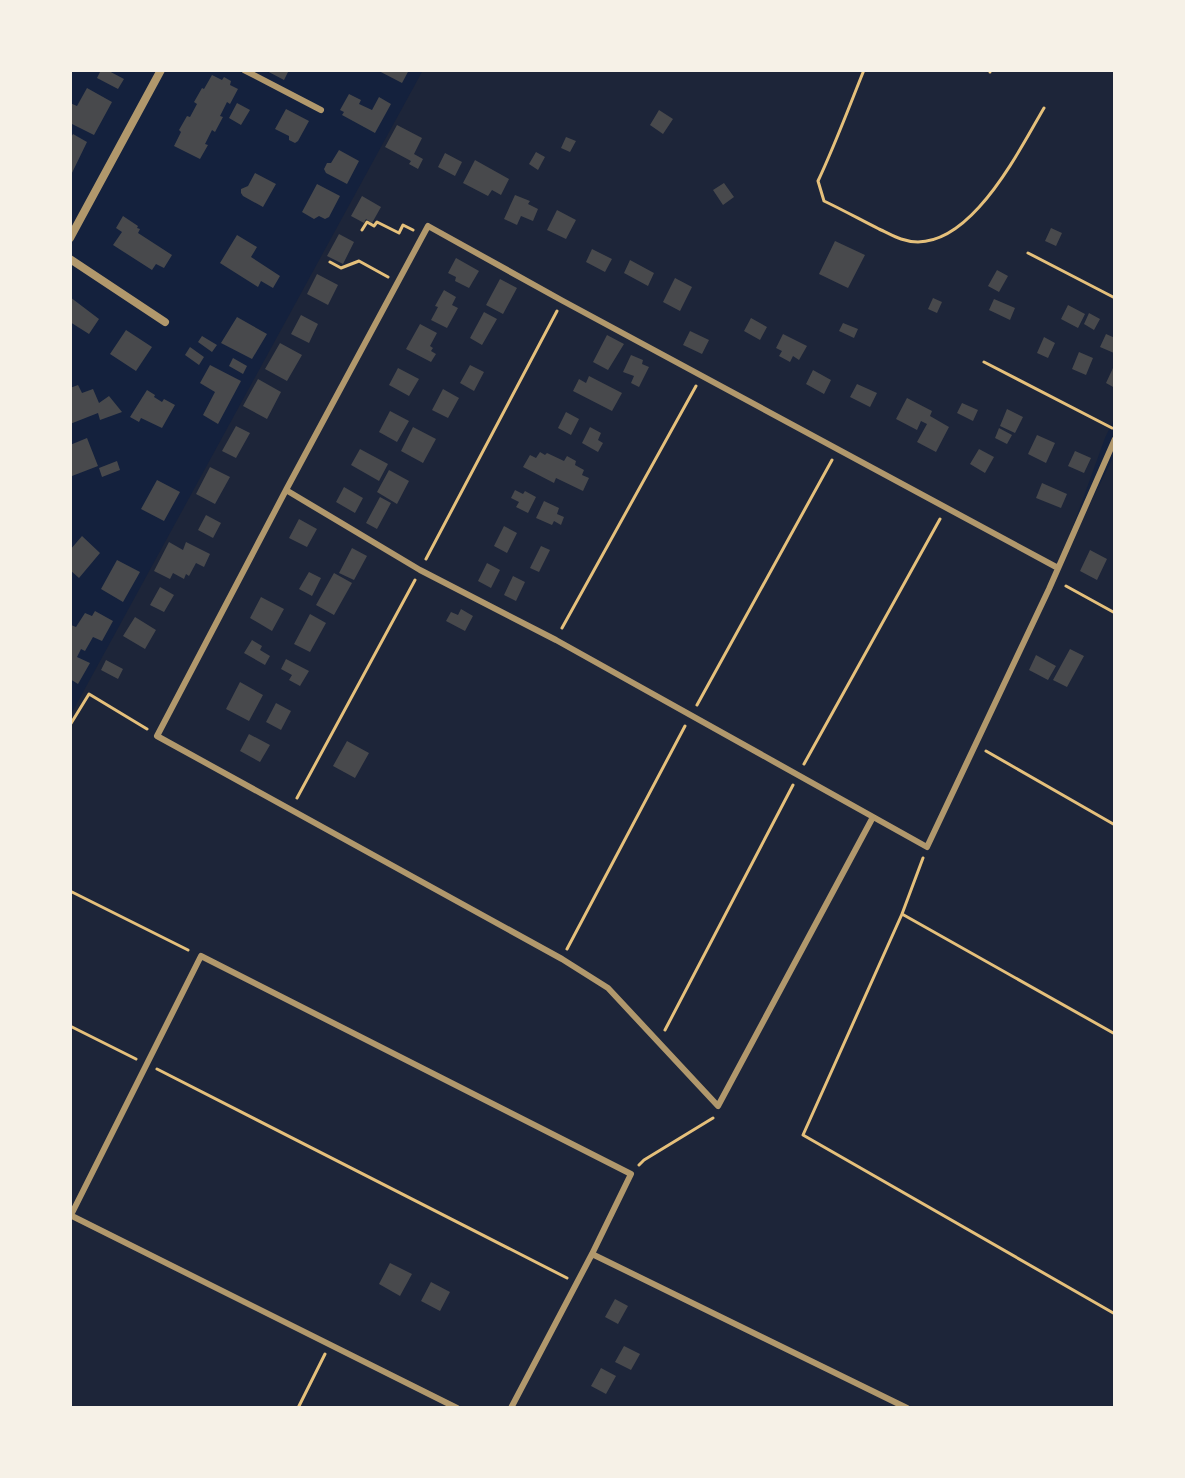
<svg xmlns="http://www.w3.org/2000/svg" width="1185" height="1478" font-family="Inter,sans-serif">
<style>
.green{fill:#1d2539}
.building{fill:#48494c}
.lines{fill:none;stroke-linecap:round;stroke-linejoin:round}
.path{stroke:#e5c07b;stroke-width:3}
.service{stroke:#b1986c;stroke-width:6}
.minor{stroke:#b1986c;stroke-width:8}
</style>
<rect width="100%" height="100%" fill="#14213d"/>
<path class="green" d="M423,70H1115V417L1105,438L1059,565L1115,454V1408H70V716Z"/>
<path class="building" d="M101,70H107L124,79L118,89L97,78Z
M265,70H289L284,80Z
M377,70H409L402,83Z
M212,75L222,80L224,77L231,81L230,85L238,89L230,104L227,102L220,116L223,117L215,132L212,130L205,144L208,145L200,159L174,146L181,132L179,130L187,116L190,117L197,104L194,102L202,88L204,89Z
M87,88L112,102L94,135L70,123V103L77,106Z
M349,94L361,100L359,104L372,110L379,97L391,104L375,133L342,115L344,112L340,110Z
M237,103L250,110L241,125L229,118Z
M286,109L309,121L298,141L295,143L289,140V136L275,129Z
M659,110L673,119L663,134L650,125Z
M397,125L422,138L414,154L423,159L418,169L409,164L411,161L385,147Z
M73,134L87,142L70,177V139Z
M566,137L576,141L570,152L561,148Z
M339,150L359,161L347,184L326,173L324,169L327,163H331Z
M536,152L545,157L538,170L529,164Z
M445,153L462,162L455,176L438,167Z
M475,160L509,179L501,195L492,190L488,196L463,183Z
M255,173L276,184L263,207L243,196L241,193V189L248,186Z
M724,183L734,197L723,205L713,190Z
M317,184L340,196L329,217L325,219L319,216L314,219L302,212Z
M515,195L530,201L528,204L538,209L533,221L521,216L517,225L504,219Z
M362,196L381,207L372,223L366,219L364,223L351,216Z
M557,210L576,220L566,239L547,230Z
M123,216L138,226L137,228L140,229L138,233L172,255L164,268L156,264L152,270L113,245L122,232L116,228Z
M1051,228L1062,233L1056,246L1045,241Z
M339,234L354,242L343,264L327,256Z
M237,235L257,247L251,257L280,276L273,288L261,281L258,287L220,263Z
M835,241L865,255L848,288L819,274Z
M592,249L612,259L605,272L586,262Z
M456,258L479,271L469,288L455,281L456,277L448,273Z
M630,260L654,273L648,286L624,273Z
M997,270L1008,276L999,292L988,286Z
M317,274L338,285L328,305L307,294Z
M675,278L692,287L680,311L663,302Z
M500,279L517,288L503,314L486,305Z
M444,290L456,297L452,305L458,308L447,328L431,320L438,307L435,306Z
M70,297L99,319L89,334L70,322Z
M933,298L942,302L937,313L928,309Z
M994,299L1015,308L1010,320L989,310Z
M1068,305L1085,314L1078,328L1061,319Z
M484,312L497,319L482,345L470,338Z
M1089,313L1100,319L1094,330L1084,324Z
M301,315L318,324L309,343L291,334Z
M237,317L267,334L252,359L221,343Z
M751,318L767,327L760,340L744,331Z
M843,323L858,329L854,338L839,331Z
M420,324L437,333L430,346L433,348L431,351L436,354L431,362L406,349Z
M126,330L152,347L136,371L110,354Z
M690,331L709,340L702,354L683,345Z
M783,334L807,346L799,360L793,356L790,362L779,356L782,351L776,348Z
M1106,334L1115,338L1114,353L1100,347Z
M607,335L624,344L608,370L593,362Z
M202,336L217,345L212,352L198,342Z
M1044,337L1055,343L1048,358L1037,353Z
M280,343L302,355L287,381L265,369Z
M190,347L204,357L199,365L185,355Z
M1079,352L1093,358L1086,375L1072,369Z
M631,355L643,360L642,364L649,367L639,387L631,383L634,376L623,372Z
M233,358L247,366L243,374L229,366Z
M210,365L241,381L218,424L203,415L215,392L200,383Z
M470,365L484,372L474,391L460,383Z
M398,368L419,379L409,396L389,385Z
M1113,368L1115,369V388L1106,383Z
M813,370L831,380L824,394L806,384Z
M589,376L622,393L612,411L573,391L579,379L586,383Z
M258,379L281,392L267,419L243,406Z
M857,384L877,393L870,407L850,397Z
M78,385L82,393L93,389L99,403L109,396L122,412L100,420L98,413L70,424V388Z
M443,389L459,398L448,418L432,410Z
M147,390L155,395L154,397L162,402L164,399L175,405L162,428L141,418L139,422L130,417Z
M907,398L932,411L930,416L949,427L936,452L917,442L927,424L921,421L917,430L896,419Z
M962,403L978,410L973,421L957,413Z
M1007,409L1023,417L1015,433L1000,426Z
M390,411L409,421L397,442L379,432Z
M566,412L579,419L571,435L558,428Z
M236,426L250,433L236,458L222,451Z
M413,427L436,439L423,463L401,451Z
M590,427L601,433L598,440L603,443L598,452L582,443Z
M999,428L1012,435L1007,444L995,438Z
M1037,435L1055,443L1046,463L1028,454Z
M87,438L98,466L72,476L70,470V445Z
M360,449L388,464L379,481L351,465Z
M979,449L994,457L985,473L970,464Z
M1075,451L1091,458L1084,473L1068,466Z
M540,452L545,455L547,453L564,461L567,456L576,461L575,465L584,470L582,475L589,478L583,491L556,478L554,483L523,467L530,455L536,458Z
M117,461L120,470L102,477L99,468Z
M210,467L230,477L215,504L196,494Z
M389,470L409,481L397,504L377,492Z
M157,480L180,492L164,521L141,509Z
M1042,483L1067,494L1061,508L1036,498Z
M344,487L363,498L355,513L336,502Z
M515,490L523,494L525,491L536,497L528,513L516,507L519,502L511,498Z
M380,497L391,503L377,529L366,523Z
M544,501L559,508L557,514L564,517L561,525L554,521L552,525L536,518Z
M206,515L221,523L213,538L198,530Z
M299,519L317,529L307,547L289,538Z
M504,526L517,533L507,553L494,546Z
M82,536L100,553L79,578L70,570V550Z
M169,542L183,550L186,542L210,554L204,567L196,563L189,576L186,574L184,579L173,573L170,579L154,571Z
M541,546L550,550L539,572L530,568Z
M352,548L367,556L354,580L339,573Z
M1090,550L1107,559L1097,580L1080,571Z
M117,560L140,572L123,602L101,589Z
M487,563L500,570L491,588L478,581Z
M309,572L321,578L312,596L299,589Z
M334,573L352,583L334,615L316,605Z
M513,576L525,582L516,601L504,595Z
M160,587L174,595L164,612L150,605Z
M261,597L284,609L272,631L250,618Z
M461,609L473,616L465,631L446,621L451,612L458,615Z
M95,611L113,621L102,641L93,637L85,651L81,649L77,657L90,663L78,684L70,679V626L71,625L76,627L85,613L92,616Z
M310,614L326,623L310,652L294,644Z
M135,617L156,630L145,649L123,636Z
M252,640L262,646L260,650L270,656L265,665L244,653Z
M1070,649L1084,656L1067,687L1053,680Z
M1036,655L1056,666L1048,680L1029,670Z
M286,659L309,671L300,686L289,680L292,675L281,669Z
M106,660L123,669L118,679L101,670Z
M240,682L263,695L249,721L226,709Z
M276,703L291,711L281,730L266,722Z
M249,734L270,745L260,762L240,751Z
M347,741L369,753L355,778L333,766Z
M390,1263L412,1274L400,1296L379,1284Z
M431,1282L450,1292L440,1311L421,1301Z
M615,1299L628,1306L618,1324L605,1317Z
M624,1346L640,1354L631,1370L615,1362Z
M601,1368L616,1376L606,1394L591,1386Z"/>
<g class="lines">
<path class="path" d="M864,70C849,107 835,145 818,181L824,201C843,210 861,220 879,229C886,232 894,237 901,239C965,261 1018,152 1044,108
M990,70V72
M362,230L367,222L374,226L377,222L399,233L403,225L413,230
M1028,253L1115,298
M330,262L341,268L359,261L388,277
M984,362L1112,428
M426,559L557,311
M1066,586L1115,613
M562,628L696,386
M697,705L832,460
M70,725L89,694L147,729
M986,751L1115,825
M804,764L940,519
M297,798L415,580
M923,858L902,914L803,1135L1115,1314
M70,891L188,950
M902,914L1115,1034
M567,949L685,726
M70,1026L136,1059
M665,1030L793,785
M157,1069L567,1278
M639,1165L644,1160L713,1118
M298,1408L325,1354"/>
<path class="service" d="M244,70L321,110
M286,490L420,570L556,640L927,847L1049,589L1115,439
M873,817L718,1106L608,988L562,959L157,736L286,490L428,226L563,301L1058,568
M70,1215L457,1408
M70,1217L201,956L631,1174L592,1254L511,1408
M592,1254L907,1408"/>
<path class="minor" d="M70,238L161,70
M70,259L165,322"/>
</g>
<rect width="1185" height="1478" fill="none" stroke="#f6f1e7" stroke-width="144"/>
</svg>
